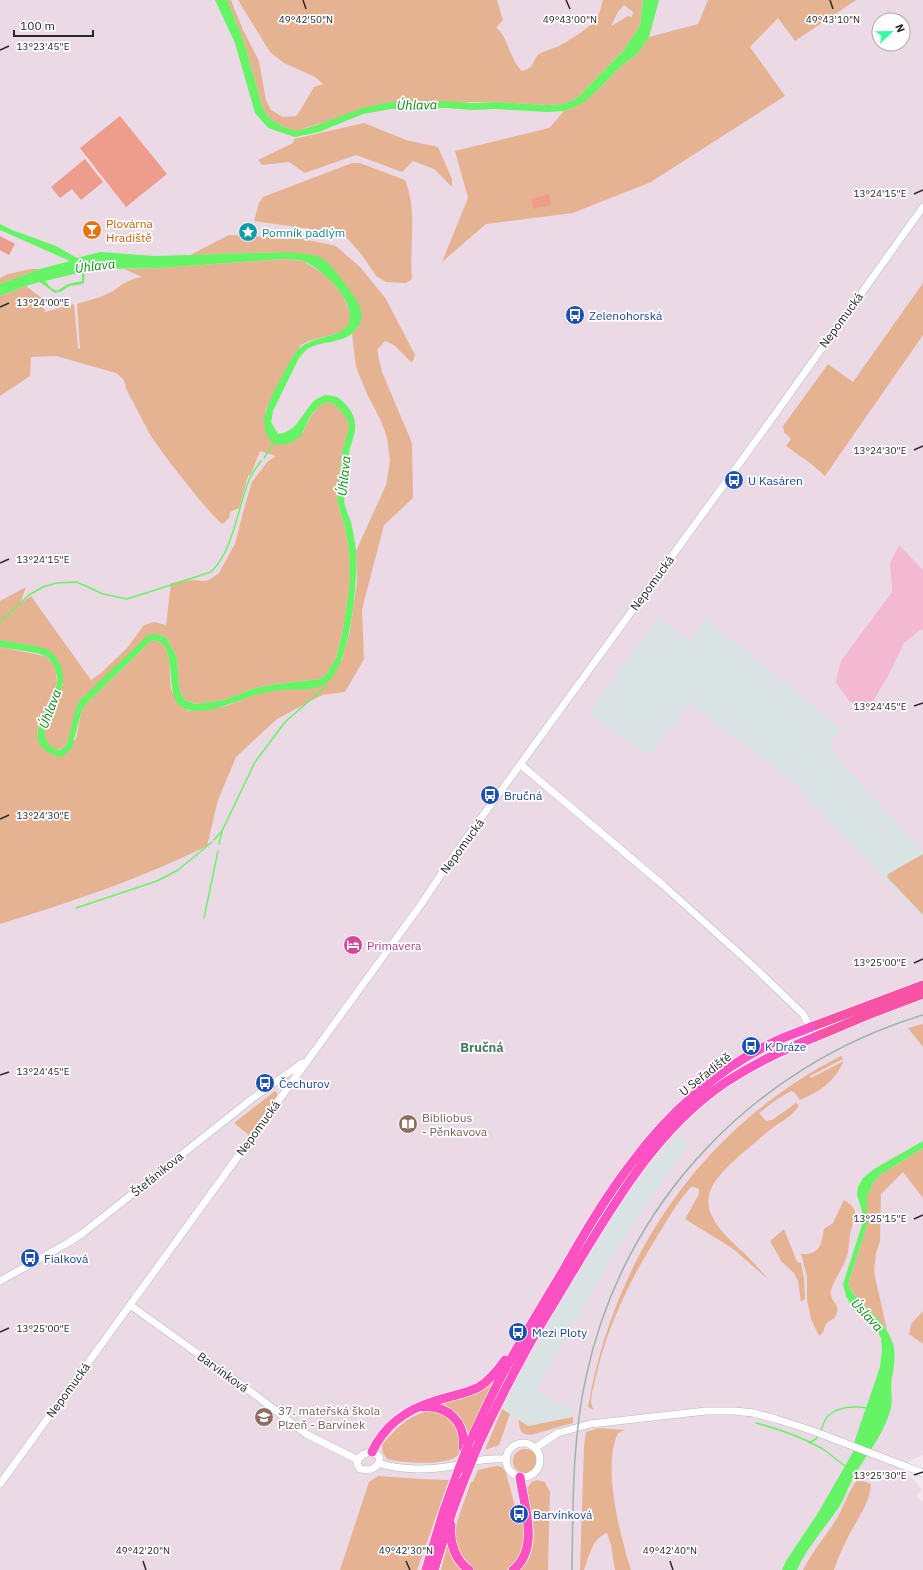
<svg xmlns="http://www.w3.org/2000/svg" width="923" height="1570" font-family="'IBM Plex Sans',sans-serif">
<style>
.industrial{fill:#dae3e3}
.green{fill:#e6b392;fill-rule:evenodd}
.sand{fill:#f3b9d1}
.pitch{fill:#ee9c8c}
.plaza{fill:#f4e7ef}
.water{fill:#65f466;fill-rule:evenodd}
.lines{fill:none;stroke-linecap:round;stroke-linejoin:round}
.stream{stroke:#65f466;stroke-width:1.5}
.tertiary-casing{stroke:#adbdb6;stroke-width:8}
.primary-casing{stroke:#fff;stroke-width:10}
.trunk-casing{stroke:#fff;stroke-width:10}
.tertiary{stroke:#fff;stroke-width:7}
.primary{stroke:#f752a4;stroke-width:9}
.trunk{stroke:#fb51c2;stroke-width:9}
.rail{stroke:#9bb4aa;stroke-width:1.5}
.trunk-bridge-casing{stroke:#fff;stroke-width:10;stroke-linecap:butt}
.trunk-bridge{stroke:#fb51c2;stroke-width:9}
.ticks{fill:none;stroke:#282828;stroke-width:1.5}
.labels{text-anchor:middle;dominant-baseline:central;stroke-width:3.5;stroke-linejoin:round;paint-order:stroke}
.food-label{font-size:12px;fill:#c56008;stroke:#fff;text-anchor:start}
.culture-label{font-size:12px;fill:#0d838f;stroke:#fff;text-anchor:start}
.transit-label{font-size:12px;fill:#164399;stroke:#fff;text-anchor:start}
.street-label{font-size:12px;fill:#282828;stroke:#fff}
.hotel-label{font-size:12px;fill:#b23c85;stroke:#fff;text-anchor:start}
.education-label{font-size:12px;fill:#785e54;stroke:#fff;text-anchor:start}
.water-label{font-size:13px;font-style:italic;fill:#088913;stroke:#fff}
.neighbourhood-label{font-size:13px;font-weight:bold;fill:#477b64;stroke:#fff}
.ticks-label{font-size:10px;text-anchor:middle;fill:#282828;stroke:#fff;stroke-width:3.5;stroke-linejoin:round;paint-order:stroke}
</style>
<rect width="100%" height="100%" fill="#ecd9e6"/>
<path class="industrial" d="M658,617L689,641L706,619L841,728L829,748L923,852V919L791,780L690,704L649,756L589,713Z
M679,1134L691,1146L676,1162L624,1238L535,1391L573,1410V1417L528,1426L502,1409L521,1373L567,1293L619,1207L646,1169L663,1148Z"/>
<path class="green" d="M227,0H231L243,30L259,61L266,100L271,110L283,117L296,116L301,109L314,87L323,84L315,77L284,63L270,52L238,0H497L503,20L496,28C506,32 510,60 522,71C535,68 532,60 539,54C544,51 551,49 557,47C570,40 590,29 598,15C601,11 601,5 603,0H643L640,25L634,35L623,51L579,96L573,100L563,104L547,105L495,102H390L296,131L284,127L270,119L263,109L243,39ZM624,5L633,12L632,17L628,16L611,26L618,12Z
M708,0H856L795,41L778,18L750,47L785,96L651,182L573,213L486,224L442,262L468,198L455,151L549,128L564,111L575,107L601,87L617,70L638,53L649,37L698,24Z
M364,123L406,140L438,147L452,179V187L434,169L413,161L402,172L356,155L305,173L289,162L262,165L258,160L293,143L294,139Z
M352,163H360L405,180C418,211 409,246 412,279L406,283L386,282L376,276L362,255L347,238L331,232L254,221L259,203L263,197Z
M229,235L304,239L336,246L360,267L386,299L415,355L412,363L394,345L385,341L377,350L382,372L412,443L413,498L384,525L362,609L364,659L345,692L322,695L277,719L236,757L218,800L207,846C140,879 71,902 0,924V647L45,656L52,662L56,671L57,683L45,712L38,726L37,735L55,756L76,739L81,713L85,705L151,641C176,637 167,680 172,691C175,698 183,705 188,711L205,710L226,706L256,694L277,690L312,688L342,660L350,631L357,581L356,551L386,485L390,461L387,437L380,419L367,394L356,367L352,334L358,327L339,276L284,252L190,255Z
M284,259L303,261L327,276L342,294L350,312V320L347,326L341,332L309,341L301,345L294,355L266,409L264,423L268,436L303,433C309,419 313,409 326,402L334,404L342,411L347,419L349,426L342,452L337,499L345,528L349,552L350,580L343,630L336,658L328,672L321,679L276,684L255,688L224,700L197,704L185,700L182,695L179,688L177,657L166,637L156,634L79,701L67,744L59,750C51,749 45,741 44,733C44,726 49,720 52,713C56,703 60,693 63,684L48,650L0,640V601L26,587L20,604L31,596L91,680L101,673L127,648L144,625L154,622L166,625L171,583L192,580L203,581L209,580L219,573L235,544L245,505L252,482L267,462L276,456L260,451L251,474L248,476L239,508L230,512L229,518L223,524C214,521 159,449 151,436C142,420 134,403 125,387L126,386L123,379L116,373L56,356L31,357L30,376L0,396V296L26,286L43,299L45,312L74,304L78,348L80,349L77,304C89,300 103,297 113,291C125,283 127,280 142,277L124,269L159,268Z
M31,269H40L0,284V278L8,274Z
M923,283V335L825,476L810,463L786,446L791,439L784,432L783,426L828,364L853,382Z
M923,854V915L887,877L888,874Z
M923,1024V1047L908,1028Z
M841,1056L843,1059L810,1076L811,1078L844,1061C835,1081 820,1092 800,1100L794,1092L791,1091L776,1100L759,1113L766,1121L772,1120L796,1103L799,1105C793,1117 776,1124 766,1133C751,1147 730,1162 717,1179C693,1210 725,1235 746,1255C754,1263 762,1272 769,1280L732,1248L685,1219L699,1194V1189L694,1187H691C678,1201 668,1219 658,1235C630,1280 606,1328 595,1381C593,1390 588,1401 594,1410L588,1407C614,1256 703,1126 841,1056Z
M275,1091L277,1093V1096L249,1135L234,1123Z
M923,1148V1198L903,1172L881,1194L880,1241L876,1254L874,1272L887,1330C876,1313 857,1302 848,1284L867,1226V1195L871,1189L872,1184L880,1175Z
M844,1200C862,1211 854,1218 850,1234C849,1241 849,1249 847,1256C843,1268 835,1278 831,1290C828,1300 842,1305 836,1315C834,1320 830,1320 827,1323C823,1328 825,1333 819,1336L811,1319L807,1300V1276L801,1254C820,1255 821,1245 824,1229L833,1223Z
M784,1229L797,1262L801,1263L804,1278L805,1299L801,1302L798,1281L794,1273L782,1262L770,1241Z
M923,1311V1344L909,1334L911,1324Z
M499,1375L469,1437C466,1420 454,1409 438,1404C466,1398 476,1392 499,1375Z
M502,1409L510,1414L499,1445L485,1450Z
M433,1410C441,1412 452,1416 457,1424C461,1430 462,1451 457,1456C446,1466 401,1463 387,1459L383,1453L382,1445C397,1427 410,1414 433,1410Z
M573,1417V1423C564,1425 556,1428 548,1430C535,1434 518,1442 519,1420L528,1426Z
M599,1428L625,1430L618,1433C602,1468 620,1534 631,1570H615L611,1545L607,1533C592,1538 589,1557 584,1570H580L584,1446L586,1432Z
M513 1461a12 12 0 1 1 24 0a12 12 0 1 1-24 0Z
M496,1466L502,1467L506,1473L518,1517L521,1516L525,1525L524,1549L514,1565L506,1570H474L468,1566L455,1546V1534L457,1522L471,1482H473L478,1470Z
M378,1476L421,1479L449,1480L417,1570H340L369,1482Z
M858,1479L871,1484C870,1502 859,1517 850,1533C844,1545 838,1557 834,1570H803C812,1552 825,1537 836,1520C844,1507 848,1491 858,1479Z
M537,1480L545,1482L550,1492L548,1570H520C543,1550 531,1514 527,1488L532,1482Z
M448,1542L463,1570H441Z"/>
<path class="sand" d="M899,545L923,570V630H920L904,643L887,678L867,711L849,701L836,682L841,661L892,592L890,563Z"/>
<path class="pitch" d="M120,116L167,174L126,207L80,148Z
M85,159L103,182L81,200L72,189L60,198L51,187Z
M549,194L551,205L534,209L531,199Z
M0,236L15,244L9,255L0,250Z"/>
<path class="plaza" d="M923,1455V1502L916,1495L922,1490L906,1471L907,1462Z"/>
<path class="water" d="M215,0H227L243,39L263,109L270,119L284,127L296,131L317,125L362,108L390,102L448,101L471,103L495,102L547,105L563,104L573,100L579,96L623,51L634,35L640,25L643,0H659L649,37L638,53L617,70L601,87L584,102L575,107L564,111L547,112L495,109L471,110L447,108L391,109L363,114L319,132L295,137L268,128L255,113L235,43Z
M0,224L12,230L56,246L77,258L100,252L155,256L284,252C296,253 312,253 323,259C330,263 340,277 345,284C354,295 367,311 359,325C347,347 320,338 305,351C303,353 301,356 299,358L273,411L271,422L278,434C296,432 301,416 312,403C315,399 321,397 325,395C329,395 334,396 337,397C344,401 352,411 354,418C358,430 351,442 349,453C347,464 343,488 344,498C344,506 348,514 351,522C353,531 355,542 356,551C358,579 351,673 323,685C310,692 290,688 275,691C269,692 261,693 255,695C236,701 198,720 180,706C164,693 179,636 151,641L85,705L81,713L72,748L62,757C55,756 51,755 45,750C24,734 53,702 57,683C58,677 56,670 53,665C52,662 49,658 45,656C38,652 10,649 0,647V640C10,642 41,646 48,650C54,653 58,659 60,664C68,680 58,701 51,716C49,720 46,724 45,727C42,737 49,749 60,750L67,744L75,711L79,701L148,635L156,634L166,637L177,657L179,688L182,695L185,700L196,704L224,700L255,688L276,684L321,679L328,672L336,658L343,630L350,580L349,552L345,528L337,499L342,452L349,426L347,419L341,411L334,404L326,402C318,407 312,412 308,421C305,427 303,435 297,439C292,443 281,447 274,443C268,440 264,429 264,422C264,406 285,371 293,356C307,332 344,341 349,321C355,300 322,269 305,262C299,259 290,260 284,259L159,268L106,269L85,272L84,282L83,284L69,286L62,291L55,293L40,282L26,286L0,296V284L40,269L70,261L0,230ZM82,272V281L68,284L57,291L51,288L45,281Z
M923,1141V1148L880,1175L872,1184L871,1189L867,1195V1226L848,1284C859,1308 884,1315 893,1344C896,1355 894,1367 892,1377C890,1387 893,1398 891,1408C885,1432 868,1453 855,1474C849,1485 845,1497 839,1507C825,1528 807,1547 797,1570H782L786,1561L818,1513L853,1452L855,1440L880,1367L882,1350L881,1338L876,1328L853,1309L846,1296L843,1284L862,1225V1211L857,1195L858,1187L863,1178L874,1169Z"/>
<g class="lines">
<path class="stream" d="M264,458L275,441
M0,622L29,595L43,587L56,583L77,582L103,594L127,599L211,572C233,551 238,507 249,480C252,473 257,467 261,461
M214,840L222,831L255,762L285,722L325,687L324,685
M219,844L222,832
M76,908L157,881L178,870L212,842
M204,918L218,851
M756,1423C779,1429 802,1437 823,1449C830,1454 838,1461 845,1466
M821,1430C823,1426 824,1420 828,1416C838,1406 855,1406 868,1408
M809,1443L816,1439L818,1435"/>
<defs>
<path id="tertiary" d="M521,765L663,885L752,965L803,1014L812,1031
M0,1281L66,1244L83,1233L253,1098L302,1063
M130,1305L258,1397L306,1434L358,1460
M506 1460a17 17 0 1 1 34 0a17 17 0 1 1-34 0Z
M535,1448L558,1433L590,1424L706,1411H735L753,1413L776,1419L813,1431L923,1473
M372,1452L379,1456C381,1463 376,1468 369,1470L360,1469L357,1464C358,1456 364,1453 372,1452Z
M379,1463C397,1470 427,1470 446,1467C467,1464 485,1457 507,1459
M0,1484L422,903L452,858L755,442L923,207"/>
<path id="primary" d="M811,1027L923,985
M815,1037L865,1016L923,994"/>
<path id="trunk" d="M423,1407C447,1405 466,1422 463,1447
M479,1443C493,1413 508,1383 524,1354C538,1327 555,1302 570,1276C613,1205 656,1129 726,1082C754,1064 784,1049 815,1037
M468,1446C479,1422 490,1398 502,1375C520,1342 540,1309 560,1276C582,1238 604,1199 631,1164C668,1114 718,1068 774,1042C786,1036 799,1032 811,1027
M372,1452C384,1426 407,1409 435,1401C449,1396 466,1394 479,1387C490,1380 498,1370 505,1360
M451,1525C449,1542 455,1560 469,1570
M426,1570L444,1510L459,1469
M434,1570L452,1512L464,1480
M513,1570C540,1549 524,1506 520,1477"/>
</defs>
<use href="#tertiary" class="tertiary-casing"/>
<use href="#primary" class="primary-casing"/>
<use href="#trunk" class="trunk-casing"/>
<use href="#tertiary" class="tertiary"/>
<use href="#primary" class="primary"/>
<use href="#trunk" class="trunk"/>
<path class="rail" d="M572,1570C573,1506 572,1441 586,1377C623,1203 754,1066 923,1015"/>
<defs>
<path id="trunk-bridge" d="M459,1469L468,1446
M464,1480L479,1443"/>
</defs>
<use href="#trunk-bridge" class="trunk-bridge-casing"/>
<use href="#trunk-bridge" class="trunk-bridge"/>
</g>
<path class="ticks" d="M303,0L306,9M566,0L570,9M830,0L833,9M0,50L9,46M914,194L923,190M0,307L9,303M914,450L923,446M0,563L9,559M914,706L923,703M0,819L9,815M914,963L923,959M0,1075L9,1072M914,1219L923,1215M0,1332L9,1328M914,1475L923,1472M143,1561L146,1570M406,1561L410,1570M670,1561L673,1570"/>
<defs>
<symbol id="bar-disc" viewBox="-11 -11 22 22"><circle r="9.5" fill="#e8710a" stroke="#fff"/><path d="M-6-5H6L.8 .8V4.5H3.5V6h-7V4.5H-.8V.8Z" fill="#fff"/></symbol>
<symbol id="sight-disc" viewBox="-11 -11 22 22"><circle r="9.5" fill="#0f9aa8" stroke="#fff"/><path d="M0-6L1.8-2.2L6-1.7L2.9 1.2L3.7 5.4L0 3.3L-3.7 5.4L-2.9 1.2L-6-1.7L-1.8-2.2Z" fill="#fff"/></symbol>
<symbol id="bus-disc" viewBox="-11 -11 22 22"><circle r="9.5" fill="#1a4fb4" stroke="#fff"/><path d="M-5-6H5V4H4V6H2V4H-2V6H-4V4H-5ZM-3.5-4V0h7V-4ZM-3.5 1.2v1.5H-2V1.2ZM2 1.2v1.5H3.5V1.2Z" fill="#fff"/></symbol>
<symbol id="hotel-disc" viewBox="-11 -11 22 22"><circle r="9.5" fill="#d1479c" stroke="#fff"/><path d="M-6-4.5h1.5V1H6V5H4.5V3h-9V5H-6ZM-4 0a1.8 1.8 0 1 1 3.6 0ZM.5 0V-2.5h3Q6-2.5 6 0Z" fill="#fff"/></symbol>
<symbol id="library-disc" viewBox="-11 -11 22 22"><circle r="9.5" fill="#8d6e63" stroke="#fff"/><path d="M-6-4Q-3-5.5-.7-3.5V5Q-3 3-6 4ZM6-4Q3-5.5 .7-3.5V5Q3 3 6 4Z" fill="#fff"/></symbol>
<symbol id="school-disc" viewBox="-11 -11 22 22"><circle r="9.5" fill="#8d6e63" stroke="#fff"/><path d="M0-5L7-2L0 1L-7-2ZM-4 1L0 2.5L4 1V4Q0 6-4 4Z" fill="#fff"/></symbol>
</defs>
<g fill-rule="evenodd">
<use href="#bar-disc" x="81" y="219" width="22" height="22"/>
<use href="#sight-disc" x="237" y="221" width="22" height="22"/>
<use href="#bus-disc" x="564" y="304" width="22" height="22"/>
<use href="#bus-disc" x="723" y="469" width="22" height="22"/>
<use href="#bus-disc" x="479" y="784" width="22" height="22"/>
<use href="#hotel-disc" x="342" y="934" width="22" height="22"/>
<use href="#bus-disc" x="740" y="1035" width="22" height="22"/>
<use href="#bus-disc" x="254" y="1072" width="22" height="22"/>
<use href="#library-disc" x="397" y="1113" width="22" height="22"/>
<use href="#bus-disc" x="19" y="1247" width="22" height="22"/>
<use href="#bus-disc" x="507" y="1321" width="22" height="22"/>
<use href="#school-disc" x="253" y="1406" width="22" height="22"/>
<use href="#bus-disc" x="508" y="1503" width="22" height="22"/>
</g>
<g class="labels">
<g class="food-label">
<text x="106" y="223">Plovárna<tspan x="106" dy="14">Hradiště</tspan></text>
</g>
<g class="culture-label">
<text x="262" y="232">Pomník padlým</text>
</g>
<g class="transit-label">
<text x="589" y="315">Zelenohorská</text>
<text x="748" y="480">U Kasáren</text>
<text x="504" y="795">Bručná</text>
<text x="765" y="1046">K Dráze</text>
<text x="279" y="1083">Čechurov</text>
<text x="44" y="1258">Fialková</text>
<text x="532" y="1332">Mezi Ploty</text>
<text x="533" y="1514">Barvínková</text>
</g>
<g class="street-label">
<text transform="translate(841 320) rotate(-54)">Nepomucká</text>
<text transform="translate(652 583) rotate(-54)">Nepomucká</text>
<text transform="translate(462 846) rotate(-54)">Nepomucká</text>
<text transform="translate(705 1074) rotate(-38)">U Seřadiště</text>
<text transform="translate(258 1128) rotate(-54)">Nepomucká</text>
<text transform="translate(157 1174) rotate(-39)">Štefánikova</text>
<text transform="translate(223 1372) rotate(36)">Barvínková</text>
<text transform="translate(68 1390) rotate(-54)">Nepomucká</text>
</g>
<g class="hotel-label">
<text x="367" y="945">Primavera</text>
</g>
<g class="education-label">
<text x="422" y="1117">Bibliobus<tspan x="422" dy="14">- Pěnkavova</tspan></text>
<text x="278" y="1410">37. mateřská škola<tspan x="278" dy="14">Plzeň - Barvínek</tspan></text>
</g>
<g class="water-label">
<text transform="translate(417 105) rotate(-1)">Úhlava</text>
<text transform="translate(95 266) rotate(-7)">Úhlava</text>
<text transform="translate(344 476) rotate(-84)">Úhlava</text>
<text transform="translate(50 709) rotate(-69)">Úhlava</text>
<text transform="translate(867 1315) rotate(47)">Úslava</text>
</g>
<g class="neighbourhood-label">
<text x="482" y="1047">Bručná</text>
</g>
</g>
<g class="ticks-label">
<text x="306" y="23">49°42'50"N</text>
<text x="570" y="23">49°43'00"N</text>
<text x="833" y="23">49°43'10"N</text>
<text x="43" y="50">13°23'45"E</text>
<text x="880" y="197">13°24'15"E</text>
<text x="43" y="306">13°24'00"E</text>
<text x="880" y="454">13°24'30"E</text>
<text x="43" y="563">13°24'15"E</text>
<text x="880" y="710">13°24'45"E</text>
<text x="43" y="819">13°24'30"E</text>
<text x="880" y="966">13°25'00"E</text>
<text x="43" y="1075">13°24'45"E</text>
<text x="880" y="1222">13°25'15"E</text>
<text x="43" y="1332">13°25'00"E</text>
<text x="880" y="1479">13°25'30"E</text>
<text x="143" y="1554">49°42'20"N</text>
<text x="406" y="1554">49°42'30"N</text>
<text x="670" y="1554">49°42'40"N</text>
</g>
<g transform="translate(891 32) rotate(68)"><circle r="19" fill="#ffffff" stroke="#a9a9a9"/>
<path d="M0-3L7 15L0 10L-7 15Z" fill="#32ffa3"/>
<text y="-6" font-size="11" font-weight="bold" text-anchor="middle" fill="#282828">N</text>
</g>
<path d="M14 30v6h79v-6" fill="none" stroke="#282828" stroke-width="2"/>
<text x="20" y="30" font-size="12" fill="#282828" stroke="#ffffff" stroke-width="3" paint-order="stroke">100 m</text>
</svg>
